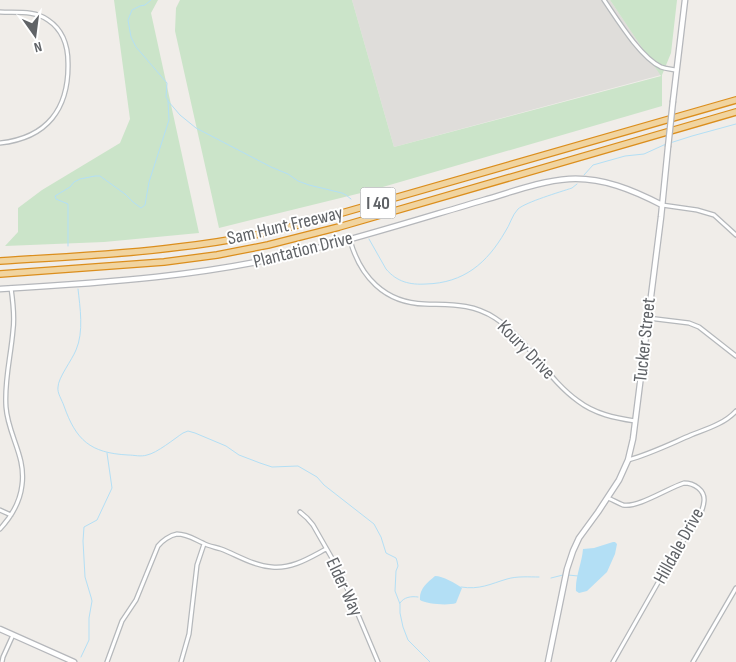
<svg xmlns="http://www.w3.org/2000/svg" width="736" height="662" font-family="'Sofia Sans Condensed',sans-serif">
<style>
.industrial{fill:#dfddda}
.green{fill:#cbe4c9}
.water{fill:#b3dff5}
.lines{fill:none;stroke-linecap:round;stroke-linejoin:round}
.stream{stroke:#b3dff5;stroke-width:1}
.street-casing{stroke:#b5b8bb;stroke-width:5.5}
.secondary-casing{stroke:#b5b7bb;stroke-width:7}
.highway-casing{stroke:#db8e1d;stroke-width:8}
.street{stroke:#fff;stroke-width:3}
.secondary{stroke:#fff;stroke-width:4.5}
.highway{stroke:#f1d49f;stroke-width:5.5}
.secondary-bridge-casing{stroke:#b5b7bb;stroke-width:7;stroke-linecap:butt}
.secondary-bridge{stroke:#fff;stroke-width:4.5}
.labels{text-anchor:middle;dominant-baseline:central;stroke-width:4;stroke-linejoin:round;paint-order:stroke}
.shield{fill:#fff;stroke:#909295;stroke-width:1}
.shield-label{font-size:18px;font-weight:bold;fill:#606367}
.street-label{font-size:19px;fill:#606367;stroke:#fff}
</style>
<rect width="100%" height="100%" fill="#f0ede9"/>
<path class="industrial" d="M352,0H610L661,75L394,147Z"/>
<path class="green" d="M114,0H158L151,13L199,233L104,242L5,246L18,232V208L42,190L120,143L130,119Z
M180,0H352L394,147L661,76L610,0H677L671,53L662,75V106L369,191L219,228L175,31L176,8Z"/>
<path class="water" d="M613,542H615L617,544L615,554L607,572L587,591L579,593L576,591C575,577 582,563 583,549L594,548Z
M435,576C443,576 455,583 462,588L456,603C448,606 426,604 420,600C419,589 427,583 435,576Z"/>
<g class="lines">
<path class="stream" d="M168,101L180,115L196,128L271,167L288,174L298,181L309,185L342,193L346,195L351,199
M670,143L692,136L736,124
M584,175L593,165L625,156L644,154L666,144
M369,239L386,269C397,282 410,285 426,284C464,283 487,263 505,232C510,225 512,215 518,209C526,202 560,192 572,188L577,184
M68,246V204L56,199L55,196L70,187L74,182L80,179L95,176H100L125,194L133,202L141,208L145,205L149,182L169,120L168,100L166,97L167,83L136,47L131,37L128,20L132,10L140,6L145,5L151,0
M78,289C80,307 84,332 76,350C72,360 58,378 58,387C57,393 62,400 64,406C76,440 90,453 128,455C134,455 141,457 147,455C157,453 174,439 183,433L188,431L195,433L226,446L239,455L260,463L272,467L298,466L317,477L324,485L374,524L381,537L386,553L396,558L397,561L398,566L396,571L395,591L400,604V613L403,627L408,640L430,662
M568,575L578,576
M551,578L563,575
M461,587C480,590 490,584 507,579C517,576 529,577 539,577
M400,603C404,597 411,596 418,597
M81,657L89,640V618L92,601L91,597L85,577L83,541L84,527L97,520L112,488L107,453"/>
<defs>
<path id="street" d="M604,0C617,19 640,57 661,67C666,69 671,69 676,70
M0,12C16,13 34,10 48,20C63,30 68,45 68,63C69,109 47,138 0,143
M662,205L697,210L714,215L736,235
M350,240C360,276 384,303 425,304C450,305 472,303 495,318C528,339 546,378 578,401C595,414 615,418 635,421
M648,318L689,323L699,327L736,356
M628,460C650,454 670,444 691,435C706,429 724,424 736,411
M608,498C613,500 618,503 623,505C638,508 668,488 684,483C694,483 705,490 704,501C703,517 685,538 676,551C655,588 634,625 613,662
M0,510L11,515
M300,512L307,518L313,525L341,574L378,662
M0,529C11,517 20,503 22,485C26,456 8,435 6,407C4,381 11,356 13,330C15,316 13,302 11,288
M2,662L3,657L13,635
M107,662L122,621L136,600L158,546C162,541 170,535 177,534C187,534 194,539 203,543C208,546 215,547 221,549C237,555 254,566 272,567C292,569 309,558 326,549
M181,662L189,634L197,565L204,544
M693,662L736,588"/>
<path id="secondary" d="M673,101L685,0
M0,289C104,283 209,276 310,250C369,235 426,217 484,200C512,192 540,181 569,179C602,177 633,190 662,205
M0,629L74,662
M548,662L567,569L573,551L579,538L598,512L619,480L628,460L633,439L661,217L668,147"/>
<path id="highway" d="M0,261C60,257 120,255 179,247C225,242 270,233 314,221L736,100
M0,274L164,262L217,255L268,245L339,227L736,112"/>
</defs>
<use href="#street" class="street-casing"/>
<use href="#secondary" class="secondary-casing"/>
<use href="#highway" class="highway-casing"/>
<use href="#street" class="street"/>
<use href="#secondary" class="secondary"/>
<use href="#highway" class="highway"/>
<defs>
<path id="secondary-bridge" d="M668,147L673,101"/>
</defs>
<use href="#secondary-bridge" class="secondary-bridge-casing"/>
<use href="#secondary-bridge" class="secondary-bridge"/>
</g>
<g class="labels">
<rect class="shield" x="360.5" y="187.5" width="35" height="31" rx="4"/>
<g class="shield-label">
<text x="378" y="203">I 40</text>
</g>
<g class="street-label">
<text transform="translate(285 226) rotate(-13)">Sam Hunt Freeway</text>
<text transform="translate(303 250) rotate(-14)">Plantation Drive</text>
<text transform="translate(645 340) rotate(-84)">Tucker Street</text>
<text transform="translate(526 350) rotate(46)">Koury Drive</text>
<text transform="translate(679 546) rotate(-61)">Hilldale Drive</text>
<text transform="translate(344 587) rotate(65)">Elder Way</text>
</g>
</g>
<g transform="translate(35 35) rotate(166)" stroke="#ffffff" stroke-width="4" paint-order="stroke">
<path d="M0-4L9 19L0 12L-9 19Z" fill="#606367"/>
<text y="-8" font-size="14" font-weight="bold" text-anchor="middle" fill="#606367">N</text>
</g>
</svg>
